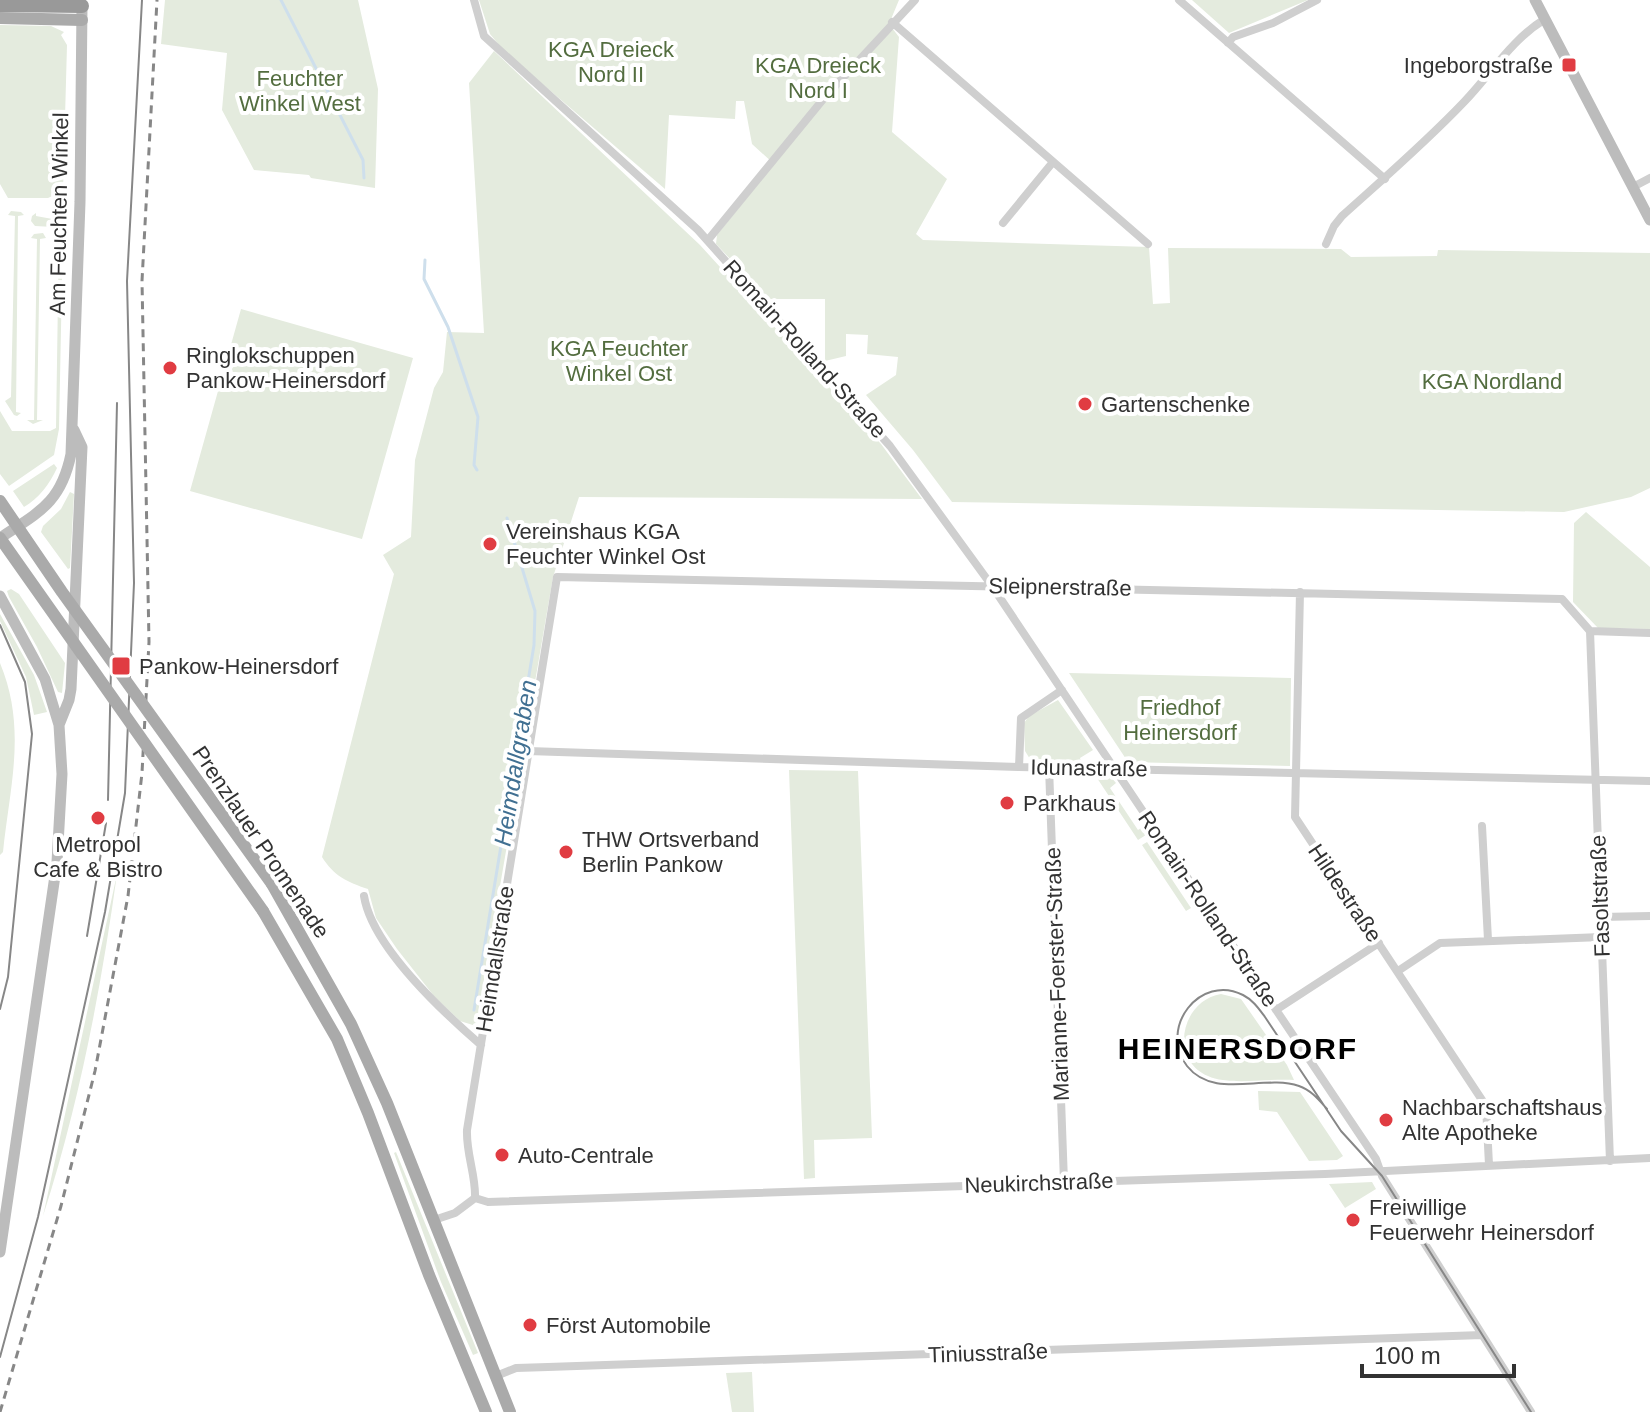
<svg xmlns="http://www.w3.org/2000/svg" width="1650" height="1412" font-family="Arial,sans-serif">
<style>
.green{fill:#e4ebde}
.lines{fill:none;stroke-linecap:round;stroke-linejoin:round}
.stream{stroke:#cedfec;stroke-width:3}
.street{stroke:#cfcfcf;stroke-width:8}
.secondary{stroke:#bcbcbc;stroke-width:11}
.primary{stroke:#aaa;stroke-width:12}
.highway{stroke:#999;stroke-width:14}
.tram{stroke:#878787;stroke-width:2}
.rail{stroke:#878787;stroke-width:3;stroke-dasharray:8 6;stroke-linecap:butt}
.primary-bridge{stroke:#aaa;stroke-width:12}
.poi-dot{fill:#e03c42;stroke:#fff;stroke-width:3}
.labels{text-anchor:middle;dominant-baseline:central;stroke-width:8;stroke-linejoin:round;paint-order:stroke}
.park-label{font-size:22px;fill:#536d3f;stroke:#fff}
.poi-label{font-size:22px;fill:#323232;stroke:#fff;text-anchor:start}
.street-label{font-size:22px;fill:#323232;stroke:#fff}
.water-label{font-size:24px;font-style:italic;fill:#417092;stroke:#fff}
.district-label{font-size:30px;font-weight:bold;letter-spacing:2px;fill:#000;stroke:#fff}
</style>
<rect width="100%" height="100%" fill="#fff"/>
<path class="green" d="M165,0H358L378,89L375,188L311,178L309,175L254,170L222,110L227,53L161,44Z
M479,0H899L889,24L899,37L892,132L947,179L916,234L923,240L1149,247L1153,304L1170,303L1168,248L1341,249L1351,257L1437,256L1438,250L1650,253V488L1631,497L1564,512L952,502L913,450L866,395L896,375L898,357L867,354L868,335L846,334V356L825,361V299H768L716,244L717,235L774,164L752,144L744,101H736L735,119L669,115L665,189L504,51L490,34Z
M1192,0H1308L1229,33Z
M0,25L51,26L64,32L61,35L67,45L63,191L48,198H8L0,184Z
M494,51L700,245L881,444L922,499L579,497L553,577L476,1026L460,1021L434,996L397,949L376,918L368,889C347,882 334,876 322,857L394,574L383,555L411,537L415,460L434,388L443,372L447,332L484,333L469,83Z
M11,211L21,212L24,215L18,216L16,412L21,413L17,416L14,415L5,401L11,397L15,216L8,215Z
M36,213V216L58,220L63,230L59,429L54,455L9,486L0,474V411L12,431H50L56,428L59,231L54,227L35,226L31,221L32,216Z
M43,233L46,238L40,239L37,420H43L33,424L27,420H34L37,239L31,238L34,234Z
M241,309L413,358L362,539L190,491Z
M54,464L57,468C49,485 39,498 24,507L13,491Z
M70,492L74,494L70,568L68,569L41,532L43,526L61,509Z
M1586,512L1650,567V629L1598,628L1573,602L1574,523Z
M11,589L19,594L65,663L62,693L58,692L37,647L9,597L7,591Z
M0,614L34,675L47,712L34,715L26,677L0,621Z
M0,663C27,728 10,785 3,852L0,855Z
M1069,673L1291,678L1290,766L1128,762Z
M1058,700L1093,750L1080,758L1081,761L1030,759L1025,751L1024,723L1029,716Z
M789,770L858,771L872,1138L814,1140L815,1178L804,1179Z
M1111,777L1116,783L1110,788L1138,830L1144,826L1149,833L1138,840L1097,778Z
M1147,842L1191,908L1186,911L1142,845Z
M117,874C101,989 79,1105 43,1216Z
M1221,994L1241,999L1287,1065L1294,1080C1270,1078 1229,1086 1208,1076C1168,1059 1182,1000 1221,994Z
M1258,1091L1300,1092L1343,1156L1337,1160L1309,1161L1277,1112L1259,1110Z
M396,1152L478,1353L473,1355L441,1282L394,1153Z
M1372,1182L1376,1189L1345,1208L1329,1184Z
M752,1372L754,1412H732L726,1373Z"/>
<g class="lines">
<path class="stream" d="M281,0L363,160L364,178
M425,260L424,279L448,327L478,417L474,465L477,470
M474,1010L534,645L535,611L507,518"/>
<path class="street" d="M474,0L484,36L698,230L890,446L992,586L1376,1159L1382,1176L1531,1412
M1179,0L1385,179
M892,22L1148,244
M1228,43L1233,37L1273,23L1317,0
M1633,187L1650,178
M1003,223L1053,162
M708,240L825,97L915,0
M1326,244L1334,226L1342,216C1383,179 1425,143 1464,102C1491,74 1511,40 1545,19
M1300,592L1295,817L1486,1106L1489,1165
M1590,631L1610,1161
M528,751L1019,767L1650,781
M1019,767L1021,718L1062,690
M1049,767L1064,1182
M1482,826L1488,940
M364,896C372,946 443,1012 481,1045
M1601,917L1650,916
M1398,971L1440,943L1602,937
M1276,1010L1379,943
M475,1198C476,1175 466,1154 467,1130L557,577L1562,599L1590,631L1650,633
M475,1198L488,1202L1325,1174L1650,1158
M434,1220L455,1213L475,1198
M496,1376L516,1368L548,1367L1482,1335"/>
<path class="secondary" d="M1535,0L1650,220
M0,538C39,512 61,503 71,454L80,202L82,6
M0,596L45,679L59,725L62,774L57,862L0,1252
M59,725L69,700L71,689L82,447L74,430"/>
<path class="primary" d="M0,18L82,20
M272,884L351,1024L387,1103L510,1412
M263,911L337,1039L368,1113L429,1275L486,1412"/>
<path class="highway" d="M0,5L82,6"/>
<path class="tram" d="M0,625L25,682L32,734L8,977L0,1009
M108,800L117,403
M87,936L106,823
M1327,1109C1319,1100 1311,1090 1299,1086C1263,1074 1214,1100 1187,1066C1158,1028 1200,973 1243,995C1253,1000 1259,1009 1265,1017L1341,1131L1382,1176L1531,1412
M0,1357L38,1217L105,912L125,793L134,583L127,281L142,0"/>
<path class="rail" d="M0,1412L61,1206L95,1071L128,896L142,773L149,642L142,281L157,0"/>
<path class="primary-bridge" d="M0,501L62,592L272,884
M0,538L263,911"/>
</g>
<g class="poi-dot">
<rect x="1561" y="57" width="16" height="16" rx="4"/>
<circle cx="170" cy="368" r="8"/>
<circle cx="1085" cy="404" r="8"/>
<circle cx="490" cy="544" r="8"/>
<rect x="111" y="656" width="20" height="20" rx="4"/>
<circle cx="1007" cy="803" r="8"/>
<circle cx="98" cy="818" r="8"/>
<circle cx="566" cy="852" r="8"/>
<circle cx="1386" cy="1120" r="8"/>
<circle cx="502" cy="1155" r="8"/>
<circle cx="1353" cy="1220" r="8"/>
<circle cx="530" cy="1325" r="8"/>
</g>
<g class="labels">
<g class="park-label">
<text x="611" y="49">KGA Dreieck<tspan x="611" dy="25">Nord II</tspan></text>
<text x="818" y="65">KGA Dreieck<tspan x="818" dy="25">Nord I</tspan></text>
<text x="300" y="78">Feuchter<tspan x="300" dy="25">Winkel West</tspan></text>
<text x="619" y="348">KGA Feuchter<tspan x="619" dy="25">Winkel Ost</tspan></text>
<text x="1492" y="381">KGA Nordland</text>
<text x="1180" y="707">Friedhof<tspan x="1180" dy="25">Heinersdorf</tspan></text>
</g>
<g class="poi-label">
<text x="1553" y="65" text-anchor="end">Ingeborgstraße</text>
<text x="186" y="355">Ringlokschuppen<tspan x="186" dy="25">Pankow-Heinersdorf</tspan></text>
<text x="1101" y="404">Gartenschenke</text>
<text x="506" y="531">Vereinshaus KGA<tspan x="506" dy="25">Feuchter Winkel Ost</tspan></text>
<text x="139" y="666">Pankow-Heinersdorf</text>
<text x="1023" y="803">Parkhaus</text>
<text x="582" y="839">THW Ortsverband<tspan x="582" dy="25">Berlin Pankow</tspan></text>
<text x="98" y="844" text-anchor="middle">Metropol<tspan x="98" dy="25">Cafe &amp; Bistro</tspan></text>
<text x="1402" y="1107">Nachbarschaftshaus<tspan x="1402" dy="25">Alte Apotheke</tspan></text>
<text x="518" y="1155">Auto-Centrale</text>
<text x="1369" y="1207">Freiwillige<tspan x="1369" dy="25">Feuerwehr Heinersdorf</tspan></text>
<text x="546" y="1325">Först Automobile</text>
</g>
<g class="street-label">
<text transform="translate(59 214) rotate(-89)">Am Feuchten Winkel</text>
<text transform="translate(805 349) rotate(48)">Romain-Rolland-Straße</text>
<text transform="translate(1060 587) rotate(1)">Sleipnerstraße</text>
<text transform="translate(1089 768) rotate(1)">Idunastraße</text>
<text transform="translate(261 842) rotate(56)">Prenzlauer Promenade</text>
<text transform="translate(1345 893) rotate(56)">Hildestraße</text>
<text transform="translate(1600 896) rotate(-92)">Fasoltstraße</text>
<text transform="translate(1208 909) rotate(56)">Romain-Rolland-Straße</text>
<text transform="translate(495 959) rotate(-81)">Heimdallstraße</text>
<text transform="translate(1057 974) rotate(-92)">Marianne-Foerster-Straße</text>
<text transform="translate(1039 1183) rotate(-2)">Neukirchstraße</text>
<text transform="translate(988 1353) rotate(-2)">Tiniusstraße</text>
</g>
<g class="water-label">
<text transform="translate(515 763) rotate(-81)">Heimdallgraben</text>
</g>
<g class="district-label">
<text x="1238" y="1048">HEINERSDORF</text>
</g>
</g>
<path d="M1362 1364v12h152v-12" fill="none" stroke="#323232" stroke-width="4"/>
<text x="1374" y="1364" font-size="24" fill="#323232" stroke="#ffffff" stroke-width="6" paint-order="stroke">100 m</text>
</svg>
